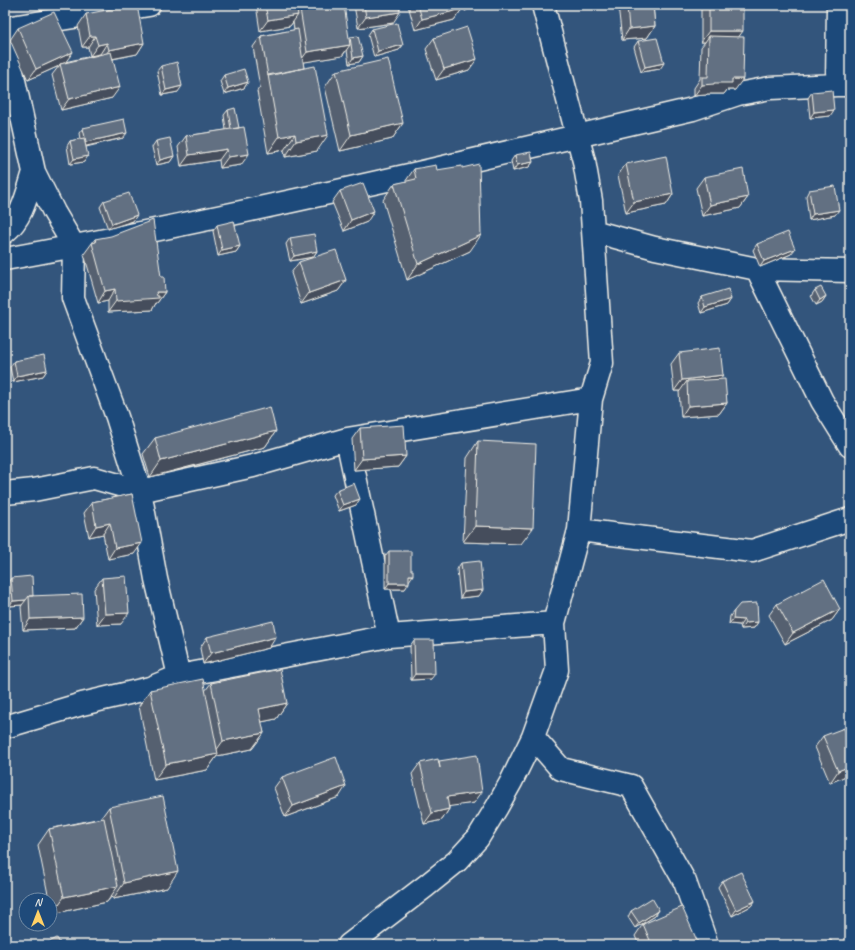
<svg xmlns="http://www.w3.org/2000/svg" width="855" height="950" font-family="Caveat,sans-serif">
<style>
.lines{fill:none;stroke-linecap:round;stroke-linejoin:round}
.minor-casing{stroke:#f4f1e8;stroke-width:25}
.minor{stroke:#1f4a7a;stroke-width:22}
.wall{fill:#546070;stroke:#f4f1e8}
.shaded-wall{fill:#454e5b;stroke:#f4f1e8}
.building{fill:#627082;stroke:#f4f1e8}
</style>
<rect width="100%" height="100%" fill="#33557c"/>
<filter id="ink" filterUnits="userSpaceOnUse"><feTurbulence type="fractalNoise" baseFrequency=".025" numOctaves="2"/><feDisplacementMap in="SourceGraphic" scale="8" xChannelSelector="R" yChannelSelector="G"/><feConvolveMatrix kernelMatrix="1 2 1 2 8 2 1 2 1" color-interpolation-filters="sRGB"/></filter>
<g filter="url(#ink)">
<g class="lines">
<defs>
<path id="minor" d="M5,28L149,5
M5,39L34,172L54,212L74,246L73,298L117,417L140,491L156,579L179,676
M837,85L838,5
M593,231L655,248L757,269L850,271
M5,232C23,217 27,194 34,172
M5,259C143,234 281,204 418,173C510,152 601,130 693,109L738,94L770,88L837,85H850
M757,269L822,401L850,446
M347,439L389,636
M5,493L34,490L94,478L140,491L253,466L347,439L591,399
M579,530L752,551L850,519
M5,727L82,704L150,688L179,676L389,636L554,623
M533,737L561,769L631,786L685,882L707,945
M349,945L426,886L457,861L478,838L497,807L511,782L533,737L557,670L554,623L579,530L591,399L602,363L591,201L584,161L543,5"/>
</defs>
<use href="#minor" class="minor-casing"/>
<use href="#minor" class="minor"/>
</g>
<path class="wall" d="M256,5H296L297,12L300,9L349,38L350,37L363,56L359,62L349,64L347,50L342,56L303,62L317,151L285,157L284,150L268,153L257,91L260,87L253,47L261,36L294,30L293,22L290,26L260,31Z
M354,5H399L393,23L358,28Z
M408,5H461L462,9L454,20L415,30Z
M462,5H475L474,6L465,11Z
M618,5H653L655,26L647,38L622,40Z
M701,5H743L738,37L735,90H727L724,94H707L706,95L694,96V88L700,79L701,47L705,42H701Z
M86,14L144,43L137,54L113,59L112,98L61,110L52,75L59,66L28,80L10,40L18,28L65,62L100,54L90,56L88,47H82L78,26Z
M372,29L403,45L399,50L374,57L368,35Z
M434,38L469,70L436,80L426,49Z
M638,41L660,69L641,72L634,47Z
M161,66L178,92L162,95L157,71Z
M336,71L403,123L392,139L340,151L325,87Z
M224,75L248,82L244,88L224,94L220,81Z
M812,92L830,116L810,118L808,98Z
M228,110L241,165L220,168L219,160L181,166L178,147L186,136L226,130L224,115Z
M83,128L123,138L86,147L84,162L70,164L67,146L70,141L80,139L79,133Z
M156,141L174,156L170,162L156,165L152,147Z
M515,155L533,162L529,167L513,171L511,161Z
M626,164L673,194L666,205L626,213L618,175Z
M414,169L437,170L470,251L407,280L383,200L394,184L405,182Z
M704,177L748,197L740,208L702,216L696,188Z
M809,190L835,215L809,220L806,196Z
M340,191L367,222L344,231L332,202Z
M104,201L133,221L108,229L100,207Z
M217,225L240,246L236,252L218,256L213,231Z
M290,238L317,251L313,257L290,261L286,244Z
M95,239L161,277L165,292L157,303H156L152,310L108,312V301L98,303L84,254Z
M757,244L791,254L760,267L753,250Z
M299,262L346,280L338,291L301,304L291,273Z
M815,290L826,296L822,302L816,305L811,296Z
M702,297L731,299L727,305L701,313L698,303Z
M850,347V355L847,351Z
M679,353L721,379L727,403L719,414L681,417L679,392L680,391H674L671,364Z
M14,361L47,370L43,376L13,382L10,367Z
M360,428L406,456L398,467L354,470L352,439Z
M276,431L265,447L150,477L143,454L155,438Z
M478,441L521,544L463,542L467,458Z
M337,490L356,505L339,511L333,495Z
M132,494L134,554L108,559L103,534L89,537L84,513L92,502Z
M389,551L409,581L405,589H385V556Z
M461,563L479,596L460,598L457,569Z
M11,578L33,596L83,617L75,628L23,630L21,607L22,605L9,606L7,584Z
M102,578L121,624L97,625L94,589Z
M777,604L840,609L832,620L785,644L769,615Z
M734,611L758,622L754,628L741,629L740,625L729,624L730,616Z
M207,637L269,648L203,664L200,648Z
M414,640L431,679L411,680L410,646Z
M211,683L287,703L276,719L261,722L264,733L252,749L217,756L207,770L154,780L139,706L150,690L205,691Z
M823,736L850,774L830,783L815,747Z
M439,761L474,803L449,806V809L442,820L424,824L412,774L420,763L438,762Z
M282,777L339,797L285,817L274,788Z
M109,807L167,888L113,899L112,896L107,902L52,914L38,845L49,829L101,818Z
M722,881L755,901L751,906L732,916L718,887Z
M659,910L655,916L635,928L628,917L631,911Z
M643,924L699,945H639L635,936Z"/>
<path class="shaded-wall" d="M469,5H475L474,6L465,11Z
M462,9L454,20L415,30L422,19Z
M400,12L393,23L358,28L366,17Z
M298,15L290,26L260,31L268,20Z
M655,26L647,38L622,40L629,29Z
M709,31H743L735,42L709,36L705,42H701Z
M90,36H95L88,47H82Z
M107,43L100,54L90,56L98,45Z
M144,43L137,54L101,61L109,50Z
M350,45L342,56L299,63L307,52Z
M403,45L399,50L374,57L378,51Z
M73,52L65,63L60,64L59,66L28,80L36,69Z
M363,56L359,62L349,64L353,58Z
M477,59L469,70L436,80L444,69Z
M664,63L660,69L641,72L645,67Z
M732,79H743L735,90H727L724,94H707L706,95L694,96L702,85Z
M248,82L244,88L224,94L228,88Z
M182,86L178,92L162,95L166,90Z
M120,87L112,98L61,110L69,99Z
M834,110L830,116L810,118L814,112Z
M403,123L392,139L340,151L351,135Z
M127,133L123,138L82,147L86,142Z
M295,134L284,150L268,153L279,137Z
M328,135L317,151L285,157L296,141Z
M227,149L219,160L181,166L189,155Z
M249,154L241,165L220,168L228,157Z
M88,156L84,162L70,164L74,159Z
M174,156L170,162L156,165L160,160Z
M533,162L529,167L513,171L517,165Z
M673,194L666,205L626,213L634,202Z
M748,197L740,208L702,216L710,205Z
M839,210L835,215L809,220L813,214Z
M374,211L367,222L344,231L351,220Z
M137,215L133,221L108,229L112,224Z
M481,235L470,251L407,280L418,264Z
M240,246L236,252L218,256L222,250Z
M795,249L791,254L760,267L764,261Z
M317,251L313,257L290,261L294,256Z
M346,280L338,291L301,304L309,293Z
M115,289L108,301L98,303L105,291Z
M156,292H165L157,303H156L152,310L108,312L116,301Z
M826,296L822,302L816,305L820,300Z
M731,299L727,305L701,313L705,307Z
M47,370L43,376L13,382L17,376Z
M723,375L715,386L687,381L680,391H674L682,380Z
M727,403L719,414L681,417L688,406Z
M276,431L265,447L150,477L161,461Z
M406,456L398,467L354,470L362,459Z
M360,499L356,505L339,511L343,505Z
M110,523L103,534L89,537L96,526Z
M475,526L533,528L521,544L463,542Z
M142,543L134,554L108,559L115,548Z
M409,575H413L409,581H405Z
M389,583H409L405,589H385Z
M483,590L479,596L460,598L464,592Z
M26,600L22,605L9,606L13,601Z
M840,609L832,620L785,644L793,633Z
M129,613L121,624L97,625L105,614Z
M83,617L75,628L23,630L30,619Z
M733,619L744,620L740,625L729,624Z
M758,622L754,628L741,629L745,623Z
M276,637L269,648L203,664L211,653Z
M415,674H435L431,679L411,680Z
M287,703L276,719L247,725L259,709Z
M264,733L252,749L217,756L207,770L154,780L166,764L213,755L223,741Z
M850,766V774L830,783L838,771Z
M346,786L339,797L285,817L293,806Z
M482,792L474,803L439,808L447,797Z
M449,809L442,820L424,824L432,813Z
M178,871L167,888L113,899L124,883Z
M118,886L107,902L52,914L64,897Z
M755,901L751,906L732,916L736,910Z
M659,910L655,916L635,928L639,923Z"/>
<path class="building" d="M132,5H137L144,43L109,50L107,43L98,45L95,36H90L86,14Z
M265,5H296L298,15L268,20Z
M322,5H344L350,45L307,52L300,9Z
M364,5H399L400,12L366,17Z
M418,5H461L462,9L422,19Z
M627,5H653L655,26L629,29Z
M709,5H743V31H709Z
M54,12L73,52L36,69L18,28Z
M397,23L403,45L378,51L372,29Z
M467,27L477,59L444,69L434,38Z
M298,29L304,68L268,76L261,36Z
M358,36L363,56L353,58L350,37Z
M709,36L744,37L743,79H732V83H714V84L702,85V77H708Z
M657,38L664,63L645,67L638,41Z
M111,52L120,87L69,99L60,64Z
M388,59L403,123L351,135L336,71Z
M177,62L182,86L166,90L161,66Z
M315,66L328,135L296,141L295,134L279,137L268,75Z
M244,69L248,82L228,88L224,75Z
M832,90L834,110L814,112L812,92Z
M235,108L239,128L231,129L228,110Z
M124,119L127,133L86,142L83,128Z
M244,127L249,154L228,157L227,149L189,155L186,136Z
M84,138L88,156L74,159L70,141Z
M170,138L174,156L160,160L156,141Z
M531,152L533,162L517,165L515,155Z
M666,156L673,194L634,202L626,164Z
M479,164L481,235L418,264L394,184L416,179L414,169L436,165L437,170L462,166V168Z
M743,169L748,197L710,205L704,177Z
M363,183L374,211L351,220L340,191Z
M835,186L839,210L813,214L809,190Z
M129,193L137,215L112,224L104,201Z
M153,220L161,277H164L165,292H156L157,296H159V298L116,301L115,289L105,291L92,243L96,242L95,239L111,236Z
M234,221L240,246L222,250L217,225Z
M788,232L795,249L764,261L757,244Z
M314,234L317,251L294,256L290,238Z
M336,250L346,280L309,293L299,262Z
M821,287L826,296L820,300L815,290Z
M728,289L731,299L705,307L702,297Z
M720,348L723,375L682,380L679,353Z
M44,355L47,370L17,376L14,361Z
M725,379L727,403L688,406L687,381Z
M270,407L276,431L161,461L155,438Z
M404,425L406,456L362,459L360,428Z
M478,441L536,444L533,528L475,526Z
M354,483L360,499L343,505L337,490Z
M132,494L142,543L115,548L110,523L96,526L92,502Z
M389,551H411V570H413V575H409V583H389Z
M480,561L483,590L464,592L461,563Z
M32,576L33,596H29L26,600L13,601L11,578Z
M126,576L129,613L105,614L102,578Z
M824,579L840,609L793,633L777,604Z
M82,594L83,617L30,619L29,596Z
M757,603L758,622L745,623L744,620L733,619L734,611L740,604Z
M273,621L276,637L211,653L207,637Z
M414,640H434L435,674H415Z
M280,669L287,703L259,709L264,733L223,741L211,683Z
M203,679L218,754L166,764L150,690Z
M844,728L850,743V766L838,771L823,736Z
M477,755L482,792L447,797L449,809L432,813L420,763L438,759L440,768L439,761Z
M336,757L346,786L293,806L282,777Z
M163,796L178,871L124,883L109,807Z
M104,818L118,886L64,897L49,829Z
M741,872L755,901L736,910L722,881Z
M652,898L659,910L639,923L631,911Z
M682,907L699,945H652L643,924Z
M57,938L61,945H43Z
M831,940L833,945H821Z"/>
</g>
<rect width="855" height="950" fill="none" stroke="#1f4a7a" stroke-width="20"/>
<rect x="10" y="10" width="835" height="930" fill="none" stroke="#f4f1e8" stroke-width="1.5" filter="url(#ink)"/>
<g transform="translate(38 912)"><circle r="19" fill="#1f4a7a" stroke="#748da6"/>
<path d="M0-3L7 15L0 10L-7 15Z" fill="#ffd166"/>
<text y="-6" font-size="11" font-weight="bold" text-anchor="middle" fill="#f4f1e8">N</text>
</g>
</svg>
